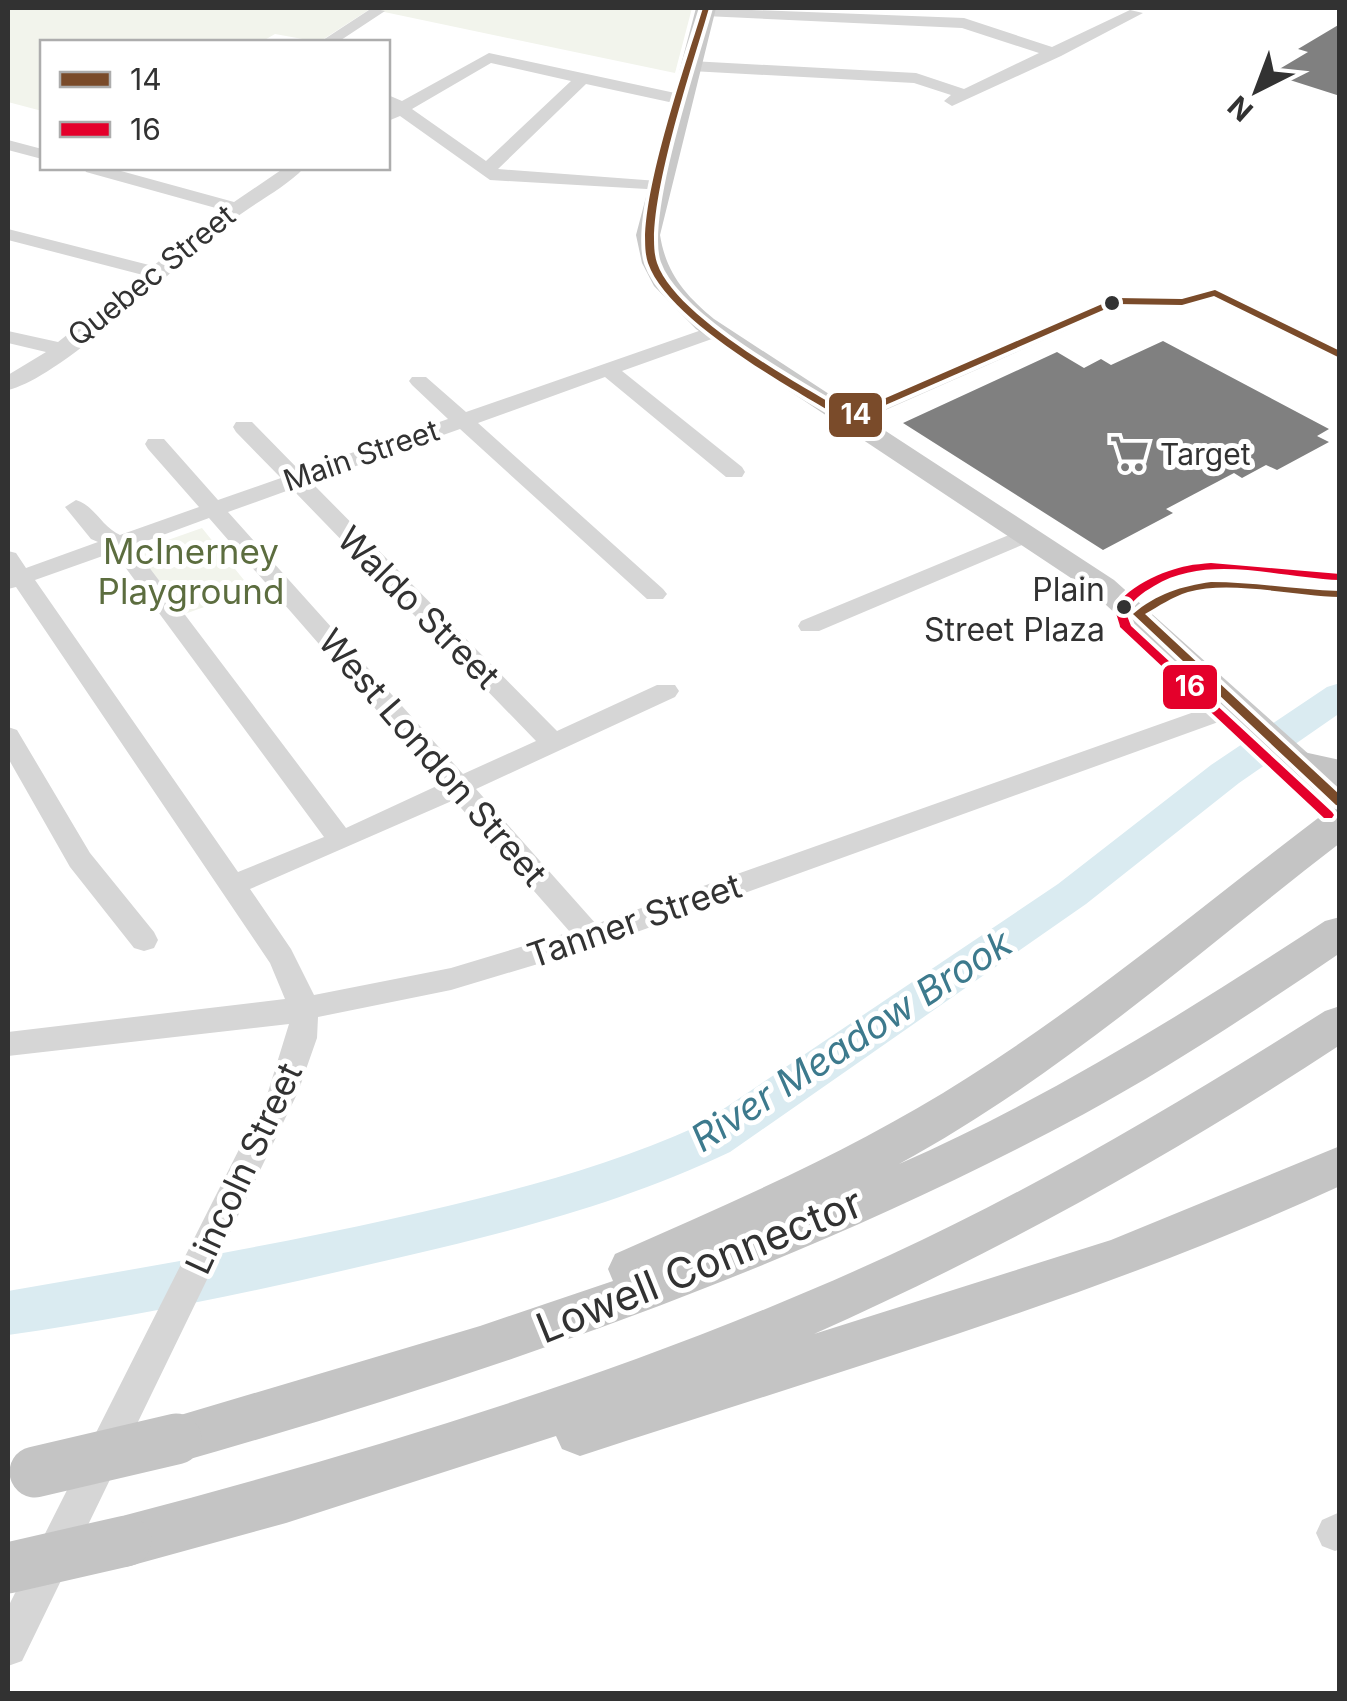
<svg xmlns="http://www.w3.org/2000/svg" width="1347" height="1701" font-family="Inter,sans-serif">
<style>
.green{fill:#f2f4ec}
.lines{fill:none;stroke-linecap:round;stroke-linejoin:round}
.river{fill:#daebf1;fill-rule:evenodd}
.building{fill:#808080}
.minor{fill:#d6d6d6;fill-rule:evenodd}
.major{fill:#c9c9c9;fill-rule:evenodd}
.highway{fill:#c4c4c4;fill-rule:evenodd}
.highway-bridge{stroke:#c4c4c4;stroke-width:51}
.bus-1-casing{stroke:#fff;stroke-width:8}
.bus-2-casing{stroke:#fff;stroke-width:8}
.bus-1{fill:#7a4b2a;fill-rule:evenodd}
.bus-2{fill:#e4002b;fill-rule:evenodd}
.bus-dot{fill:#323232;stroke:#fff;stroke-width:4}
.labels{text-anchor:middle;dominant-baseline:central;stroke-width:10;stroke-linejoin:round;paint-order:stroke}
.far-street-label{font-size:30px;fill:#323232;stroke:#fff}
.far-poi-label{font-size:30px;fill:#323232;stroke:#fff;text-anchor:start}
.bus-label{font-size:32px;fill:#323232;stroke:#fff;text-anchor:end}
.park-label{font-size:35px;fill:#5c6d3f;stroke:#fff}
.street-label{font-size:35px;fill:#323232;stroke:#fff}
.water-label{font-size:38px;font-style:italic;fill:#3d7a8d;stroke:#fff}
.near-street-label{font-size:42px;fill:#323232;stroke:#fff}
.line-badge{stroke:#fff;stroke-width:4}
.badge-label{font-size:28px;text-anchor:middle;font-weight:bold;fill:#fff}
</style>
<rect width="100%" height="100%" fill="#fff"/>
<path class="green" d="M8,8H692L675,73L370,9L319,42L275,34L261,42H42V111L8,102Z
M202,528L252,590L179,616L131,553Z"/>
<g class="lines">
<path class="river" d="M1340,683V713L1239,783L1086,904L730,1152C609,1209 496,1235 367,1265C248,1293 128,1318 8,1335V1291C136,1269 264,1247 391,1219C497,1195 598,1171 698,1126L1058,884L1211,765L1327,687Z"/>
</g>
<path class="building" d="M1340,24V96L1271,74L1308,52L1298,49Z
M1163,341L1329,429L1317,436L1329,442L1277,470L1266,465L1242,478L1234,473L1166,509L1173,513L1103,550L903,423L1057,352L1084,368L1101,359L1111,365Z"/>
<g class="lines">
<path class="minor" d="M372,8L385,11L338,42H320Z
M701,8L964,18L1052,47L1130,10L1143,13L1061,56L952,106L944,101L951,95L914,83L691,71L683,66L691,61L916,73L964,89L1039,53L962,28L705,16L697,11Z
M489,53L689,96V104L683,105L586,84L498,169L658,181L667,186L664,190L490,180L400,116L388,121V95L402,101ZM491,63L571,81L486,161L412,109Z
M8,140L42,149V159L8,150Z
M84,168H110L234,202L284,168H304C284,189 252,204 229,223C180,261 62,378 8,390V375L46,352L8,343V331L58,342L143,275L8,240V229L153,266L223,210L86,172Z
M1116,295L1126,301L1123,305L856,423H840L837,418Z
M716,325L726,331L723,335L622,371L742,467L745,472L742,477H726L605,377L478,423L663,589L667,594L663,599H647L460,429L311,482L557,731L657,685H675L679,691L675,697L476,789L596,924L1228,700L1237,698L1250,706L1246,712L601,945L451,990L318,1017L317,1038L298,1092L22,1661L8,1666V1607L268,1092L289,1024L8,1056V1032L285,999L270,963L16,587L8,589V551L16,553L26,568L98,542L91,539L65,507L76,500C94,505 102,527 120,535L199,507L148,449L145,444L148,439H164L218,500L281,478L236,432L233,427L236,422H252L300,471L448,419L412,385L409,381L412,377H426L466,412ZM292,489L536,741L463,774L228,512ZM209,518L441,784L346,828L133,546ZM114,552L324,837L238,872L35,580ZM454,800L570,932L451,968L314,995L291,949L250,889Z
M1026,528L1037,535L1034,540L819,631H801L798,626L801,621Z
M8,727L17,730L90,853L154,932L158,940L154,948L144,951L134,948L70,867L8,758Z
M1340,1512V1549L1335,1551L1322,1546L1316,1533L1322,1520Z"/>
<path class="major" d="M696,8H716L660,235C666,273 685,295 714,319L1114,580L1340,782V814L1328,810L1092,592L696,329L654,286L642,263L636,235Z"/>
<path class="highway" d="M1299,751L1340,760V786L1286,773L1280,764L1286,755Z
M1340,808V843C1196,954 1059,1077 899,1164C1049,1098 1188,1011 1325,921L1340,917V953C1256,1010 1172,1066 1084,1114C796,1269 489,1374 176,1463L157,1456L150,1439L157,1422L480,1326L613,1281L608,1269L615,1254C735,1201 856,1149 967,1078C1093,998 1207,902 1326,812Z
M1340,1006V1045C1170,1157 1000,1251 814,1334L1111,1240L1340,1146V1186C1095,1299 835,1372 580,1456L562,1449L556,1436L286,1523L126,1567L107,1560L99,1541L107,1522L126,1515C387,1446 644,1368 890,1255C1042,1185 1184,1100 1325,1011Z"/>
<path class="highway-bridge" d="M35,1472L176,1439
M8,1568L126,1541"/>
<defs>
<path id="bus-1" d="M703,8H709C694,61 641,216 657,263C676,318 799,384 849,414L1116,298L1182,299L1215,290L1340,351V358L1214,296L1182,305L1117,304L851,420H845C793,389 668,321 648,263C632,215 687,61 703,8Z
M1211,582C1254,582 1297,590 1340,591V597C1294,596 1230,580 1188,592C1172,597 1159,606 1145,614L1340,795V806L1336,805L1133,614C1156,594 1182,586 1211,582Z"/>
<path id="bus-2" d="M1211,563L1340,574V580C1280,578 1208,553 1154,586C1142,593 1132,600 1126,613L1131,626L1332,812L1334,815L1332,818H1324L1120,627C1120,625 1116,614 1116,612C1118,589 1168,569 1187,566C1195,564 1203,564 1211,563Z"/>
</defs>
<use href="#bus-1" class="bus-1-casing"/>
<use href="#bus-2" class="bus-2-casing"/>
<use href="#bus-1" class="bus-1"/>
<use href="#bus-2" class="bus-2"/>
</g>
<defs>
<symbol id="supermarket-bare" viewBox="-9 -9 18 18"><path d="M-6-5.5h2.5l.6 2H6L4.5 2H-2.5L-4.4-4H-6ZM-1.5 3.2a1.3 1.3 0 1 0 .1 0ZM3 3.2a1.3 1.3 0 1 0 .1 0Z" fill="#7a7a7a" stroke="#fff" stroke-width="2.5" paint-order="stroke"/></symbol>
</defs>
<g fill-rule="evenodd">
<use href="#supermarket-bare" x="1102" y="426" width="55" height="55"/>
</g>
<g class="bus-dot">
<circle cx="1112" cy="303" r="9"/>
<circle cx="1124" cy="607" r="9"/>
</g>
<g class="labels">
<g class="far-street-label">
<text transform="translate(151 275) rotate(-39)">Quebec Street</text>
<text transform="translate(361 455) rotate(-19)">Main Street</text>
</g>
<g class="far-poi-label">
<text x="1160" y="454">Target</text>
</g>
<g class="bus-label">
<text x="1105" y="589">Plain<tspan x="1105" dy="40">Street Plaza</tspan></text>
</g>
<g class="park-label">
<text x="191" y="551">McInerney<tspan x="191" dy="40">Playground</tspan></text>
</g>
<g class="street-label">
<text transform="translate(419 607) rotate(45)">Waldo Street</text>
<text transform="translate(433 757) rotate(49)">West London Street</text>
<text transform="translate(634 920) rotate(-19)">Tanner Street</text>
<text transform="translate(243 1168) rotate(-65)">Lincoln Street</text>
</g>
<g class="water-label">
<text transform="translate(851 1040) rotate(-33)">River Meadow Brook</text>
</g>
<g class="near-street-label">
<text transform="translate(699 1265) rotate(-22)">Lowell Connector</text>
</g>
</g>
<g class="line-badge">
<rect x="827" y="391" width="57" height="48" rx="10" fill="#7a4b2a"/>
<rect x="1161" y="663" width="58" height="48" rx="10" fill="#e4002b"/>
</g>
<g class="badge-label">
<text x="856" y="424">14</text>
<text x="1190" y="696">16</text>
</g>
<rect width="1347" height="1701" fill="none" stroke="#323232" stroke-width="20"/>
<rect x="40" y="40" width="350" height="130" fill="#ffffff" stroke="#adadad" stroke-width="2.5"/>
<rect x="60" y="72" width="50" height="15" fill="#7a4b2a" stroke="#adadad" stroke-width="2.5"/>
<text x="130" y="90" font-size="30" fill="#323232">14</text>
<rect x="60" y="122" width="50" height="15" fill="#e4002b" stroke="#adadad" stroke-width="2.5"/>
<text x="130" y="140" font-size="30" fill="#323232">16</text>
<g transform="translate(1257 90) rotate(222)" stroke="#ffffff" stroke-width="8" paint-order="stroke">
<path d="M0-8L18 38L0 25L-18 38Z" fill="#323232"/>
<text y="-15" font-size="28" font-weight="bold" text-anchor="middle" fill="#323232">N</text>
</g>
</svg>
